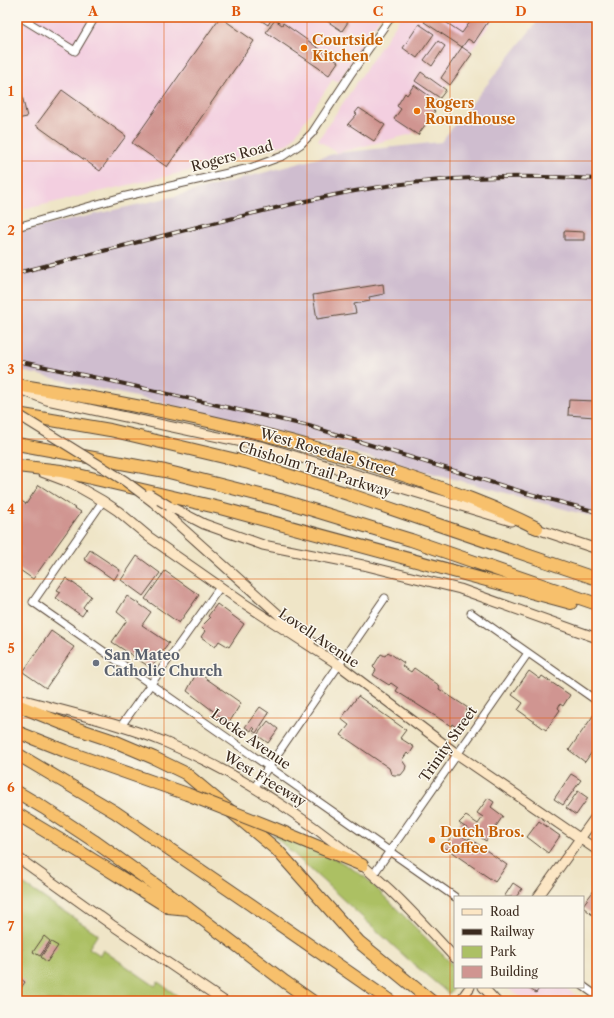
<svg xmlns="http://www.w3.org/2000/svg" width="614" height="1018" font-family="'Libre Caslon Text',serif">
<style>
.built{fill:#f3cfe0}
.industrial{fill:#cfbdcf}
.green{fill:#acc064;stroke:#747541}
.building{fill:#d09591}
.lines{fill:none;stroke-linecap:round;stroke-linejoin:round}
.street-casing{stroke:#564637;stroke-width:9}
.secondary-casing{stroke:#564637;stroke-width:11}
.highway-casing{stroke:#564637;stroke-width:14}
.street{stroke:#fff;stroke-width:7}
.secondary{stroke:#fce6c4;stroke-width:9}
.highway{stroke:#f7c06c;stroke-width:12}
.rail-casing{stroke:#3b2a1e;stroke-width:4}
.rail{stroke:#fbf7ec;stroke-width:2.5;stroke-dasharray:8;stroke-linecap:butt}
.secondary-bridge-casing{stroke:#564637;stroke-width:11;stroke-linecap:butt}
.highway-bridge-casing{stroke:#564637;stroke-width:14;stroke-linecap:butt}
.secondary-bridge{stroke:#fce6c4;stroke-width:9}
.highway-bridge{stroke:#f7c06c;stroke-width:12}
.grid{fill:none;stroke:#df570d;stroke-width:1;stroke-opacity:0.55}
.food-dot{fill:#e8710a;stroke:#fbf7ec;stroke-width:1.5}
.worship-dot{fill:#6b7280;stroke:#fbf7ec;stroke-width:1.5}
.labels{text-anchor:middle;dominant-baseline:central;stroke-width:3;stroke-linejoin:round;paint-order:stroke}
.food-label{font-size:14px;font-weight:bold;fill:#c56008;stroke:#fbf7ec;text-anchor:start}
.street-label{font-size:14px;fill:#3b2a1e;stroke:#fbf7ec}
.worship-label{font-size:14px;font-weight:bold;fill:#5b616d;stroke:#fbf7ec;text-anchor:start}
.neatline{fill:none;stroke:#df570d;stroke-width:1.5}
.grid-label{font-size:13px;text-anchor:middle;font-weight:bold;fill:#df570d}
</style>
<rect width="100%" height="100%" fill="#fbf7ec"/>
<filter id="ink" filterUnits="userSpaceOnUse"><feTurbulence type="fractalNoise" baseFrequency=".025" numOctaves="2"/><feDisplacementMap in="SourceGraphic" scale="8" xChannelSelector="R" yChannelSelector="G"/><feConvolveMatrix kernelMatrix="1 2 1 2 8 2 1 2 1" color-interpolation-filters="sRGB"/></filter>
<filter id="wash" filterUnits="userSpaceOnUse"><feTurbulence type="fractalNoise" baseFrequency=".012" numOctaves="4" result="noise"/><feDisplacementMap in="SourceGraphic" scale="16" xChannelSelector="R" yChannelSelector="G"/><feGaussianBlur stdDeviation="0.9" result="paint"/><feColorMatrix in="noise" values="0 0 0 0 0 0 0 0 0 0 0 0 0 0 0 0 0 1.4 0 .05"/><feComposite in="paint" operator="in"/></filter>
<g filter="url(#wash)">
<rect width="100%" height="100%" fill="#efe5c7"/>
<path class="built" d="M17,17H380L339,82L333,79L290,143L193,170L17,211Z
M401,17H495L412,134L337,153L318,140Z
M506,987H564L584,1001H526Z"/>
<path class="industrial" d="M541,17H597V518L443,476L158,402L17,370V232L180,195L337,153L441,142Z"/>
<path class="green" d="M272,834L325,853L348,866L366,878L455,967V986L449,994L412,963Z
M17,880L98,934L89,948L100,955L103,950L155,986L158,982L185,1001H17Z"/>
<g id="blocks">
<path class="building" d="M220,17L254,41L167,167L132,143Z
M256,17H273L268,25Z
M321,17H340L348,22L342,31Z
M421,17H438L462,33L470,22L462,17H491L474,43L468,39L462,47L424,22L425,20Z
M275,20L282,25L283,23L338,62L329,75L266,32Z
M419,24L434,34L417,58L403,48Z
M438,41L445,46L432,66L424,60Z
M462,47L472,54L450,85L441,78Z
M421,72L446,90L440,98L415,81Z
M17,74L27,117L17,119Z
M414,85L438,102L433,110L435,111L418,135L394,119L401,109L397,106L405,93L407,95Z
M62,90L126,136L100,171L36,125Z
M359,108L385,125L374,141L348,124L357,114L355,113Z
M564,231L584,232V240H564Z
M383,284L384,294L369,297L370,301L354,304L356,313L317,319L313,295Z
M569,400L596,401L595,417L568,415Z
M39,485L81,512L33,579L17,568V498L26,504Z
M90,550L120,570L114,580L84,559Z
M137,556L160,573L143,596L121,580Z
M165,571L199,595L179,623L145,599Z
M66,578L91,596L83,607L86,610L82,616L56,598L61,592L57,590Z
M127,596L151,612L142,625L169,643L151,668L112,642L127,620L117,612Z
M217,604L244,624L229,647L219,641L215,647L201,637L205,631L201,627L210,618L208,616Z
M51,631L74,647L46,688L23,672Z
M388,652L404,663L402,666L411,672L414,668L440,686L439,689L468,708L465,713L469,716L460,730L452,724L451,726L396,691L398,688L391,683L389,685L373,675L376,670L373,667L381,654L385,656Z
M529,671L540,679L542,676L570,695L563,706L560,704L558,708L560,710L546,730L518,710L523,703L512,695Z
M197,672L241,703L229,723L187,691Z
M358,696L406,730L400,738L414,747L409,755L407,753L402,760L406,766L405,770L401,775H394L391,774L389,768L341,735L349,725L341,719Z
M260,707L269,713L256,733L253,731L255,729L253,727L251,731L245,727Z
M595,713L597,714V751L594,749L585,762L569,750Z
M268,721L278,729L268,743L257,735Z
M571,774L581,780L563,805L554,799Z
M578,791L588,798L576,815L566,808Z
M488,798L494,802L491,807L503,816L486,841L459,823L466,816L478,824L483,817L477,813Z
M539,821L560,836L548,853L527,837Z
M455,831L468,840L469,838L507,865L495,882L444,847Z
M513,883L522,889L516,897H504Z
M595,889L597,891V919L583,907V905Z
M44,936L50,941L40,956L33,952Z
M51,942L58,946L47,962L41,957Z
M17,976L25,982L21,988L17,986Z
M527,987H540L536,993Z"/>
</g>
</g>
<g filter="url(#ink)">
<use href="#blocks" fill-opacity="0" stroke="#564637" stroke-width="1"/>
<g class="lines">
<defs>
<path id="street" d="M20,17L75,51L95,17
M17,227L122,197L250,168L283,156L301,144L312,133L350,75L391,17
M103,501L33,602L455,897
M471,613L597,701
M121,726L220,587
M254,788L385,598
M373,875L528,653
M583,986L597,996"/>
<path id="secondary" d="M17,388L47,400L265,447L511,521
M42,472L63,480L80,488L103,501L118,511L149,537L242,602L339,665L457,754L597,850
M153,502L288,623L311,641
M169,506L204,524L263,545L363,565L460,589L597,638
M531,527L597,549
M17,698C67,712 119,723 167,743C245,776 329,832 390,890C413,912 434,935 455,958
M17,857L112,925L224,1001
M538,897L597,815
M483,987L496,1001
M460,1001L470,987"/>
<path id="highway" d="M17,385C147,406 277,432 403,475C448,490 494,506 537,528
M17,414L110,430L249,463L348,494L597,579
M17,444L165,471L280,500L411,540L597,604
M17,466L61,471L220,508L571,603
M17,705L69,726L114,741L154,758L185,773L277,850L359,942L431,1001
M17,732L65,751L187,794
M17,754L115,812L250,904L390,1001
M17,792L44,808L94,841L189,909L285,982L312,1001
M17,814L77,850L168,907L189,909
M273,828L362,865"/>
</defs>
<use href="#street" class="street-casing"/>
<use href="#secondary" class="secondary-casing"/>
<use href="#highway" class="highway-casing"/>
<use href="#street" class="street"/>
<use href="#secondary" class="secondary"/>
<use href="#highway" class="highway"/>
<defs>
<path id="rail" d="M17,273C80,257 142,241 205,225C255,213 305,200 355,191C434,177 517,174 597,179
M17,361L107,380L309,426L526,493L597,512"/>
</defs>
<use href="#rail" class="rail-casing"/>
<use href="#rail" class="rail"/>
<defs>
<path id="secondary-bridge" d="M17,414L125,481L153,502
M149,494L169,506"/>
<path id="highway-bridge" d="M187,794L273,828"/>
</defs>
<use href="#secondary-bridge" class="secondary-bridge-casing"/>
<use href="#highway-bridge" class="highway-bridge-casing"/>
<use href="#secondary-bridge" class="secondary-bridge"/>
<use href="#highway-bridge" class="highway-bridge"/>
</g>
</g>
<path class="grid" d="M164,17V1001M307,17V1001M450,17V1001M17,161H597M17,300H597M17,439H597M17,579H597M17,718H597M17,857H597"/>
<g class="food-dot">
<circle cx="304" cy="48" r="4"/>
<circle cx="417" cy="111" r="4"/>
<circle cx="432" cy="840" r="4"/>
</g>
<circle class="worship-dot" cx="96" cy="663" r="4"/>
<g class="labels">
<g class="food-label">
<text x="312" y="40">Courtside<tspan x="312" dy="16">Kitchen</tspan></text>
<text x="425" y="103">Rogers<tspan x="425" dy="16">Roundhouse</tspan></text>
<text x="440" y="832">Dutch Bros.<tspan x="440" dy="16">Coffee</tspan></text>
</g>
<g class="street-label">
<text transform="translate(232 156) rotate(-15)">Rogers Road</text>
<text transform="translate(328 452) rotate(16)">West Rosedale Street</text>
<text transform="translate(315 469) rotate(17)">Chisholm Trail Parkway</text>
<text transform="translate(319 638) rotate(34)">Lovell Avenue</text>
<text transform="translate(251 739) rotate(35)">Locke Avenue</text>
<text transform="translate(448 744) rotate(-55)">Trinity Street</text>
<text transform="translate(265 779) rotate(31)">West Freeway</text>
</g>
<g class="worship-label">
<text x="104" y="655">San Mateo<tspan x="104" dy="16">Catholic Church</tspan></text>
</g>
</g>
<rect width="614" height="1018" fill="none" stroke="#fbf7ec" stroke-width="44"/>
<rect x="454" y="896" width="130" height="92" fill="#fbf7ec" stroke="#aea59a"/>
<rect x="462" y="909" width="20" height="6" fill="#fce6c4" stroke="#aea59a"/>
<text x="490" y="916" font-size="12" fill="#3b2a1e">Road</text>
<rect x="462" y="929" width="20" height="6" fill="#3b2a1e" stroke="#aea59a"/>
<text x="490" y="936" font-size="12" fill="#3b2a1e">Railway</text>
<rect x="462" y="946" width="20" height="12" fill="#acc064" stroke="#aea59a"/>
<text x="490" y="956" font-size="12" fill="#3b2a1e">Park</text>
<rect x="462" y="966" width="20" height="12" fill="#d09591" stroke="#aea59a"/>
<text x="490" y="976" font-size="12" fill="#3b2a1e">Building</text>
<rect x="22" y="22" width="570" height="974" class="neatline"/>
<g class="grid-label">
<text x="93" y="16">A</text>
<text x="236" y="16">B</text>
<text x="378" y="16">C</text>
<text x="521" y="16">D</text>
<text x="11" y="96">1</text>
<text x="11" y="235">2</text>
<text x="11" y="374">3</text>
<text x="11" y="514">4</text>
<text x="11" y="653">5</text>
<text x="11" y="792">6</text>
<text x="11" y="931">7</text>
</g>
</svg>
